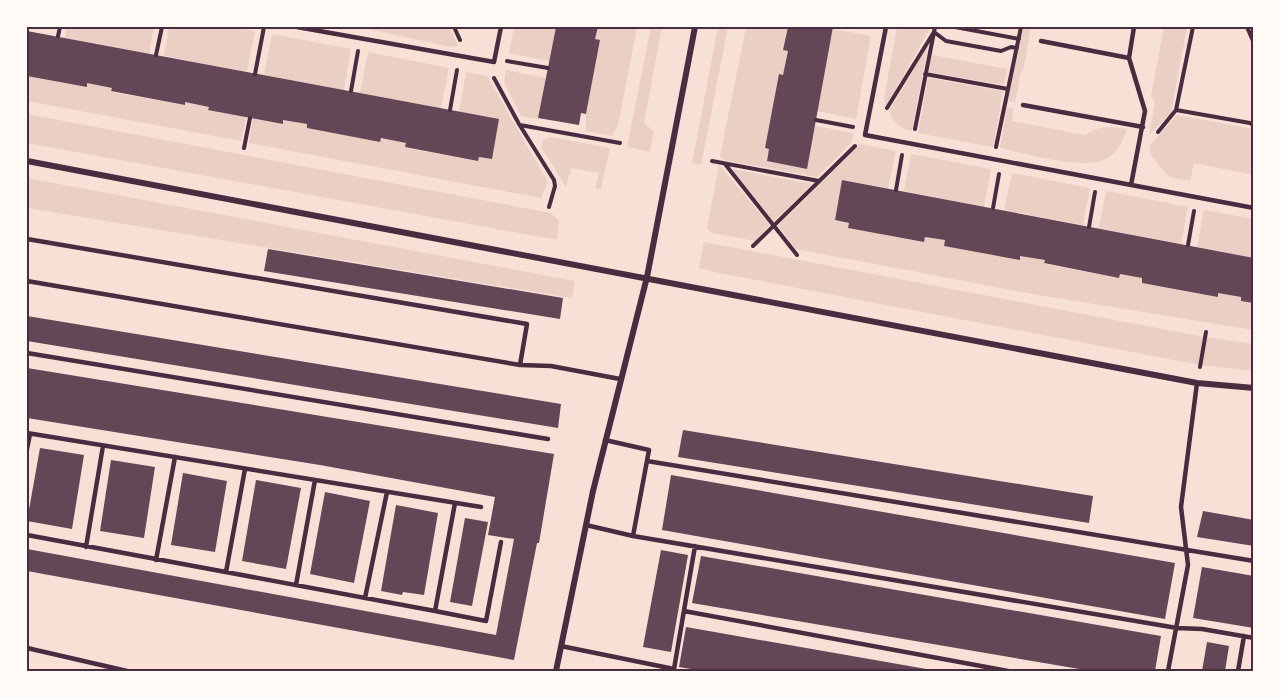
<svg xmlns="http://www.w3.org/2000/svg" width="1281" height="698" font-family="'Roboto Condensed',sans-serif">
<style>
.green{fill:#ebcfc5}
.building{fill:#644757}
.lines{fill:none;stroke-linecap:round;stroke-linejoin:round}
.path{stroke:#4a2c40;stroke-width:4}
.service{stroke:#4a2c40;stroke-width:4.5}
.minor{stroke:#4a2c40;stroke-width:6}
.neatline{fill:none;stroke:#4a2c40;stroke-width:2}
</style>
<rect width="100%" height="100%" fill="#f7e1d7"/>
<path class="green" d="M67,27H154L149,54L65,38Z
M169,27H233L255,31L247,72L164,56Z
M357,27H450L458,46L452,47Z
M514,27H556L549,61L509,53Z
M598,27H637L618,125L612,136L586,131V114L600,41L595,39Z
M651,27H662L644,123L654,131L650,152L627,147Z
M718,27H728L701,165L692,163Z
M746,27H788L783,49L788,51L767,161L806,169L815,126L853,133L852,142L817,177L725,160L720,156Z
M897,27H931L886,106L884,98Z
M1023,27H1031L1023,71H1021L1015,102L1008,101Z
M1164,27H1187L1171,113L1149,135L1155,102L1151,96Z
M833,29L871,36L856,119L817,111Z
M272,34L351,49L344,90L264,75Z
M928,45L912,131C899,128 894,123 889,111Z
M368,52L449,68L441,108L360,93Z
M932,55L1007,69L1004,85L929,72Z
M506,70L546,78L538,119L521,116L504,82Z
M466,72L487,76L548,182L541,198L249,143L253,118L283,123V120L307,124V128L380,142L381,138L406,143V148L478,161L479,157L491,159L499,120L459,112Z
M27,76L87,86V83L112,88L111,92L184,105L185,102L209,107L208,109L246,117L241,141L27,101Z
M928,78L1003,91L993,147L918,133Z
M1007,108L1013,109L1012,121L1085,135C1102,125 1108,126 1127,129C1123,141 1118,152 1106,159C1086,171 1024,153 1000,148Z
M27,114L551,213L559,221L557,240L27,143Z
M1177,115L1254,129V175L1194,163L1190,181L1169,177L1152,157L1149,146Z
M550,137L610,148L601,189L595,188L599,173L571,168L566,187L541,147L543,140Z
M860,144L896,151L888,188L842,180L835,220L849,223L848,228L924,242L925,237L945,240V246L1019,260L1020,256L1045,260L1044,264L1119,278L1120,274L1142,278V283L1218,296V293L1241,297V301L1254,303V330L1038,295L796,249L778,226Z
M911,154L991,169L984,207L904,191Z
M719,165L770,225L755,241L712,233L707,228Z
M732,169L812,184L774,222Z
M1012,173L1090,188L1083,225L1004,210Z
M27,178L575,281L572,298L27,208Z
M1106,191L1188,207L1181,244L1099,228Z
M1204,210L1254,219V258L1197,247Z
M704,242L1205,337L1254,344V371L1200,365L719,273L699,268Z"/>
<path class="building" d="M556,27H598L595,39L600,40L586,114L581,113L579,125L538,118Z
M788,27H833L807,169L767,161L769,149L765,148L779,74L783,75L788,51L783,50Z
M27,31L499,119L492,159L479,157L478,161L405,147L406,143L381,138L380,142L307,128V124L283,120V124L208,110L209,107L185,102V105L111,91L112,88L87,83V87L27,76Z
M842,180L1254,258V303L1241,301V297L1218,293V297L1142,283V278L1120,274L1119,278L1044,263L1045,260L1020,256V260L944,246L945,240L925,237L924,242L848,228L849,223L835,220Z
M268,249L563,298L560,319L264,271Z
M27,316L561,404L558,428L27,341Z
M27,368L554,454L539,543H537L514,660L27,571V549L496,635L514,539L488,535L495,497L320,465L27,418Z
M683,430L1093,496L1089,523L678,457Z
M40,448L84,455L72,529L27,521Z
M111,460L155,467L144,538L100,531Z
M183,473L227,481L215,552L171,545Z
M671,475L1175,563L1165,619L662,530Z
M256,480L301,488L286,569L242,561Z
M325,492L370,501L354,583L310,574Z
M396,505L438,513L424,595L403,592L402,595L381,591Z
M1203,511L1254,520V546L1197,537Z
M465,518L488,522L472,606L450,602Z
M661,550L688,555L671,652L643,647Z
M701,556L1161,636L1155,671H1091L692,603Z
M1202,567L1254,576V628L1193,618Z
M686,627L932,670V671H703L679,667Z
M1207,642L1229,646L1225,671H1202Z"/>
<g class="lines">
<path class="path" d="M454,27L460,40
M955,27L1019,39
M1247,27L1254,43
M58,36L60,27
M156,55L162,27
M507,61L548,68
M255,74L264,27
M925,74L1008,89
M494,78L519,124L554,180L555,186L549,207
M351,91L358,51
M887,108L934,32L946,41L1001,51L1011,47L1017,48
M450,110L457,70
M1176,110L1250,123L1254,126
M816,120L853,127
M520,125L620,143
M915,129L935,27
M1158,132L1176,110L1193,27
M996,147L1021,27
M244,148L250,118
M712,161L819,181
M725,164L797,255
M896,190L902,155
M993,208L999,174
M1089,227L1095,192
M1188,245L1194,211
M753,246L855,146
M1200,367L1206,332"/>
<path class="service" d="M297,27L494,62L501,27
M886,27L865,135L1254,208
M1041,41L1129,58
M1023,105L1143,127
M1131,185L1145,111L1129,58L1134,27
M27,239L527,324L520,365
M27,281L520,365L551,366L620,379
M27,353L548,439
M27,433L481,507
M27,449L30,434
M647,461L1254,561
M586,525L633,536L649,450L605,440
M27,535L435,611L455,503
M633,536L1177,628L1202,629L1254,638
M86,547L103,446
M156,560L175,457
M226,572L245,469
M296,585L315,480
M365,598L387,492
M435,611L486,621L501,542
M684,611L1008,671
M561,646L674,669L695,546
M27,648L127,671
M1168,671L1188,565L1181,507L1197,383
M1238,671L1244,636"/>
<path class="minor" d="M27,161L1197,383L1254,388
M556,671L593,491L647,277L695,27"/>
</g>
<rect width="1281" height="698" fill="none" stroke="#fffaf5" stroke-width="57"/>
<rect x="28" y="28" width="1224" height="642" class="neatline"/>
</svg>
